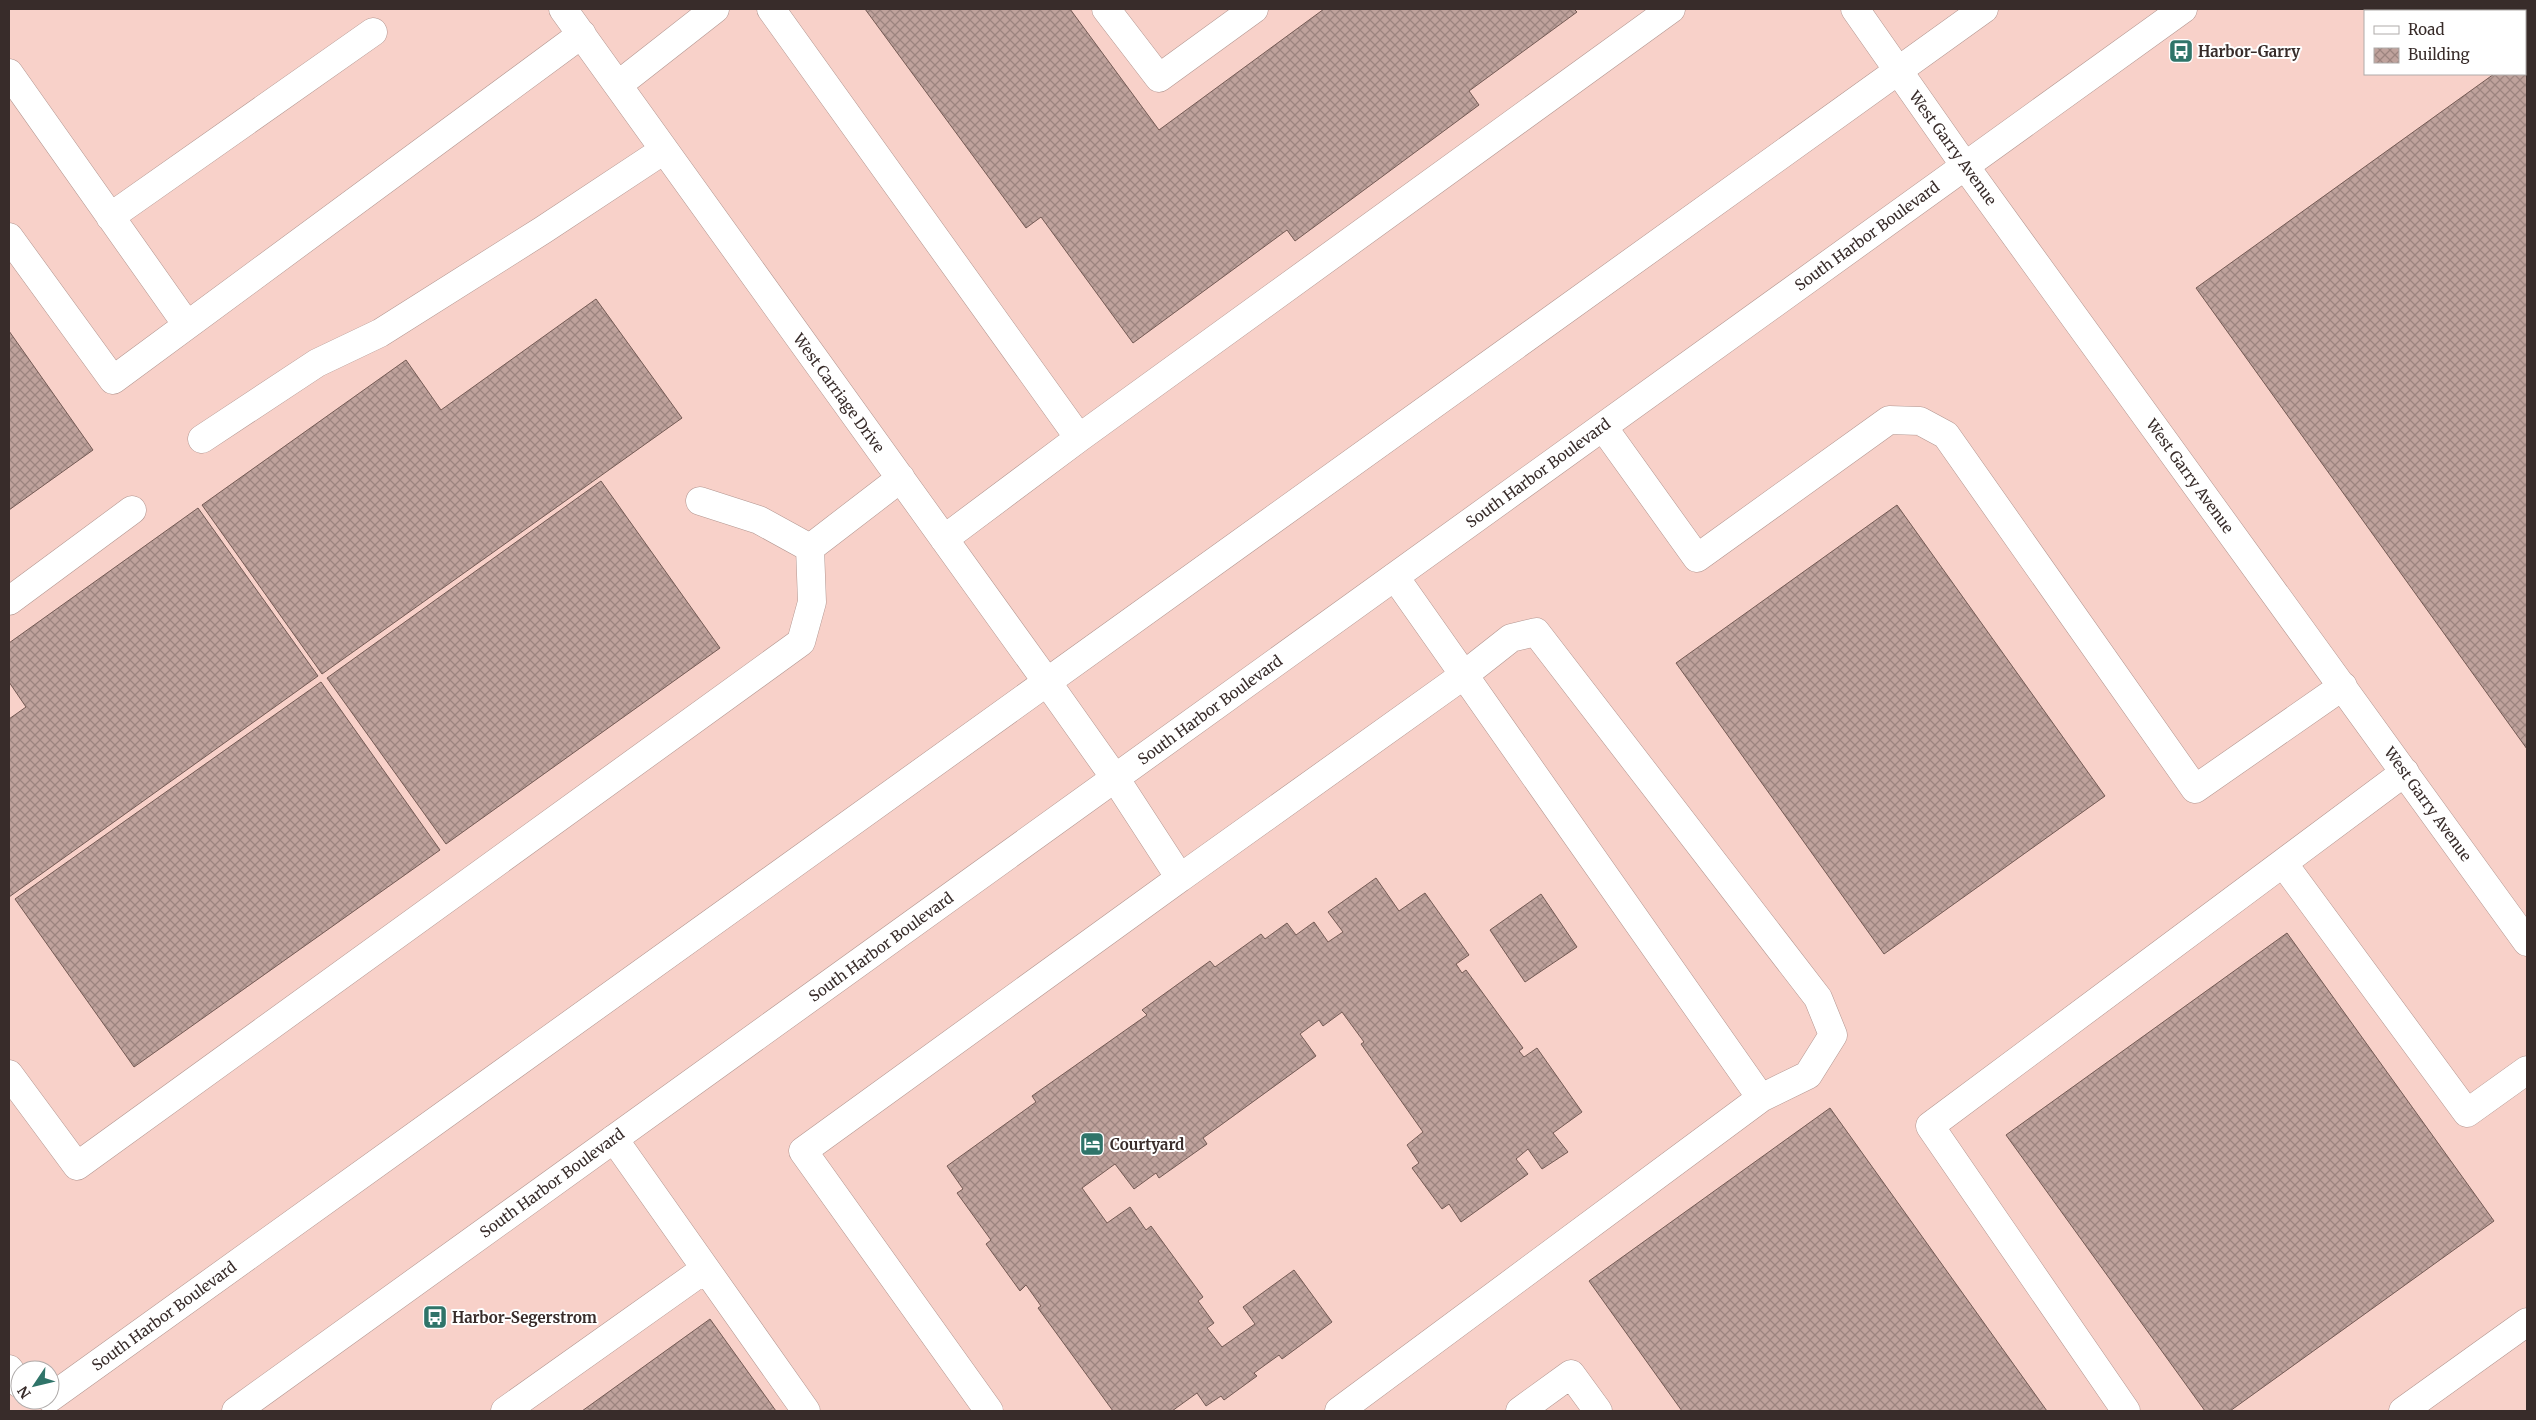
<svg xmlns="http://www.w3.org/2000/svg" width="2536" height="1420" font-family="Merriweather,serif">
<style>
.built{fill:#f8d1c9;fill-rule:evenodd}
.building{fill:url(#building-cross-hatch);stroke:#745a54}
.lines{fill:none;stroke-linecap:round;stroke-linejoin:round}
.minor-casing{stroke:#b2958f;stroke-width:29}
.major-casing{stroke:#b2958f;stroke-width:29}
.minor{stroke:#fff;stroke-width:28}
.major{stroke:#fff;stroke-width:28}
.labels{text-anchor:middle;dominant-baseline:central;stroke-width:4;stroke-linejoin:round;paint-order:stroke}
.poi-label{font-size:15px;font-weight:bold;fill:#382c2a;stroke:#fff;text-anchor:start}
.street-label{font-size:15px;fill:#382c2a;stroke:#fff}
</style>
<defs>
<pattern id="building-cross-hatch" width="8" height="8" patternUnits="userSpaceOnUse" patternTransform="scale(1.25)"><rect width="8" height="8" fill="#bfa29c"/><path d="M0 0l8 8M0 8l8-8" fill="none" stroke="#9c847f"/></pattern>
</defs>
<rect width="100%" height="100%" fill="#ffe0da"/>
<path class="built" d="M9,9H2527V1411H9ZM2365,11H2525V74H2365ZM20,1370H50V1400H20Z"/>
<path class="building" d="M865,9H1070L1159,130L1324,9H1574L1577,12L1469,91L1479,105L1295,241L1287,230L1133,343L1041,217L1026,228Z
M2527,50V749L2196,288L2494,74H2525V52Z
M596,299L682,418L322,674L202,505L406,360L441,410Z
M9,331L93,450L9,510Z
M601,481L720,648L446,844L327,678Z
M1897,505L2105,796L1884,954L1676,663Z
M198,508L318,676L9,897V719L26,707L9,682V643Z
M321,682L440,850L134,1067L15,899Z
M1376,878L1399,911L1425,893L1469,955L1456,964L1462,973L1466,970L1523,1048L1519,1051L1524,1057L1537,1048L1582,1112L1553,1133L1568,1152L1542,1169L1528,1149L1516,1159L1528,1174L1461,1222L1449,1204L1442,1209L1412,1168L1419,1163L1407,1145L1423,1132L1361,1044L1364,1042L1342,1012L1323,1026L1319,1020L1300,1034L1316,1056L1203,1138L1207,1144L1159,1178L1156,1173L1134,1189L1115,1164L1082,1188L1107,1223L1130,1207L1146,1230L1151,1226L1203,1297L1198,1301L1214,1323L1207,1328L1222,1347L1255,1324L1243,1307L1294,1270L1332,1322L1282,1359L1279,1355L1254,1373L1257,1376L1224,1400L1221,1396L1206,1406L1197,1393L1172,1411H1113L1038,1308L1041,1306L1026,1285L1020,1291L986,1244L991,1240L957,1193L963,1189L947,1166L1036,1102L1032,1096L1147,1015L1142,1010L1210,961L1215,967L1261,934L1265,939L1287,923L1296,935L1314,922L1328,942L1343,932L1328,912Z
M1541,894L1577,947L1525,982L1490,930Z
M2287,933L2494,1221L2230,1411H2205L2006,1135Z
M1830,1108L2047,1411H1682L1589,1281Z
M710,1319L776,1411H582Z"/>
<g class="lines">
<defs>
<path id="minor" d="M563,9L1047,682L1115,778L1180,878L803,1151L989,1411
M771,9L1079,438
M1106,9L1159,78L1254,9
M1855,9L1965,166L2527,942
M9,73L187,325
M618,85L715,9
M110,217L373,32
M9,237L113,380L582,34
M1603,427L1697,558L1889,420L1920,421L1946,435L2195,789L2343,686
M202,439L317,363L380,333L543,230L664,150
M700,501L759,520L810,548
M944,539L1079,438L1671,9
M9,601L132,510
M2283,863L2467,1113L2527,1070
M1180,878L1464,675L1395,577
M9,1074L77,1166L801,642L812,602L810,548L901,478
M614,1139L806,1411
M505,1411L705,1269
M1339,1411L1761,1098L1808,1075L1833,1035L1818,998L1536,632L1511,638L1464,675L1761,1098
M1520,1411L1571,1374L1598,1411
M2126,1411L1930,1126L2405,772
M2403,1411L2527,1322"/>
<path id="major" d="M9,1369L20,1384
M50,1398L1984,9
M236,1411L2183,9"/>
</defs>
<use href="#minor" class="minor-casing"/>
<use href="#major" class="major-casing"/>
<use href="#minor" class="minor"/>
<use href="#major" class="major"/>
</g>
<defs>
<symbol id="bus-square" viewBox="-11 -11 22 22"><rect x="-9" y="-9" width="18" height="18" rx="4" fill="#2f7469" stroke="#fff"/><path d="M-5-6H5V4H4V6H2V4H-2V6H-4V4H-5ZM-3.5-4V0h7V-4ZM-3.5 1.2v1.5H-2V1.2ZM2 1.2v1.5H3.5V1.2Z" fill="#fff"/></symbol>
<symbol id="hotel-square" viewBox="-11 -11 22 22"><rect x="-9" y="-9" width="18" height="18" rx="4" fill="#2f7469" stroke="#fff"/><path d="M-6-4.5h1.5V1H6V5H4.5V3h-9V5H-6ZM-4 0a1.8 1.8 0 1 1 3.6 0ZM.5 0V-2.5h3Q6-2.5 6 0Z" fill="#fff"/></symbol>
</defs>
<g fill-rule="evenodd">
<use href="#bus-square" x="2167" y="37" width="28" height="28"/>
<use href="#hotel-square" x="1078" y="1130" width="28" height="28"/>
<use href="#bus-square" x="421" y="1303" width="28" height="28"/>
</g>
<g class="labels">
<g class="poi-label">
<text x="2198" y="51">Harbor-Garry</text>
<text x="1110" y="1144">Courtyard</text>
<text x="452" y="1317">Harbor-Segerstrom</text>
</g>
<g class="street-label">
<text transform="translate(1953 148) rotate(54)">West Garry Avenue</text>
<text transform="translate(1867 236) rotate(-36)">South Harbor Boulevard</text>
<text transform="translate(839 393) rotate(54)">West Carriage Drive</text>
<text transform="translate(1538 473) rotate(-36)">South Harbor Boulevard</text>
<text transform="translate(2190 476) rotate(54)">West Garry Avenue</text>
<text transform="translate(1210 710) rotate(-36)">South Harbor Boulevard</text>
<text transform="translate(2428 804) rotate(54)">West Garry Avenue</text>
<text transform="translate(881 947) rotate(-36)">South Harbor Boulevard</text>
<text transform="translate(552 1183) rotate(-36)">South Harbor Boulevard</text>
<text transform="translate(164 1316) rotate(-36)">South Harbor Boulevard</text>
</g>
</g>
<rect width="2536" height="1420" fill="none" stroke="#382c2a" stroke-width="20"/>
<rect x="2364" y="10" width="162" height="65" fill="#ffffff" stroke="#afabaa"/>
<rect x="2374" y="26" width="25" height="8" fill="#ffffff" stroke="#afabaa"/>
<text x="2408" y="35" font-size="15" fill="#382c2a">Road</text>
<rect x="2374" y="48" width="25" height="15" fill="url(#building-cross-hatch)" stroke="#afabaa"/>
<text x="2408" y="60" font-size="15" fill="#382c2a">Building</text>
<g transform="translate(35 1385) rotate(235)"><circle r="24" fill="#ffffff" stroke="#afabaa"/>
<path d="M0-4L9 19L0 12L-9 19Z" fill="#2f7469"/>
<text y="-8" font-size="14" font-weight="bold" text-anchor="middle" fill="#382c2a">N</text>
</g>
</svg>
